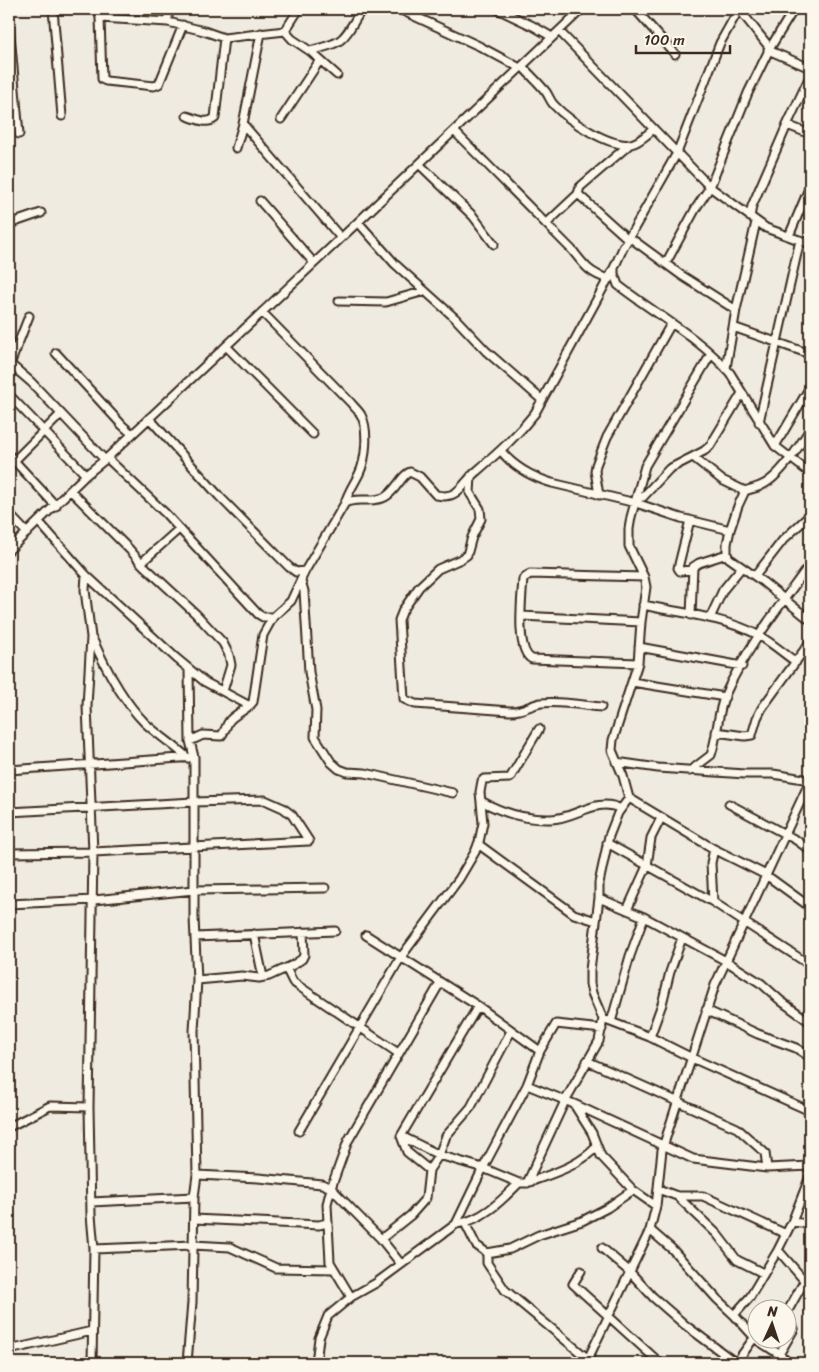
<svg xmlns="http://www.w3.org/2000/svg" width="819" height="1372" font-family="Sriracha,sans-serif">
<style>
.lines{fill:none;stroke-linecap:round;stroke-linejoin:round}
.street-casing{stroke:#3b2a1e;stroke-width:11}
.street{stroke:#fbf7ec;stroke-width:7}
</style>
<rect width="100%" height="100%" fill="#f0ebe0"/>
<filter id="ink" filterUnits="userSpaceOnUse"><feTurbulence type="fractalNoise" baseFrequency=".02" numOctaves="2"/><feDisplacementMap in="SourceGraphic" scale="10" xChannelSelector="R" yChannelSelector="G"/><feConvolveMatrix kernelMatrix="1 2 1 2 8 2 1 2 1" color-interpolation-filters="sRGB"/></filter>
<g filter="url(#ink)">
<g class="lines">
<defs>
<path id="street" d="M53,9L62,116
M98,9L100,18L168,22L204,31L224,38L285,31L299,9
M168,9V22
M399,9L479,46L520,68
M497,9L533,26L552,37
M635,9L675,54
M739,9L720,43L677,153L623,248L614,268V274L618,285C655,314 699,337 730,373L775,446L810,473
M100,18L102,79L106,81L154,86L159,84L183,25
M9,23L19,134
M285,31L292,39L310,51L337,75
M559,31L710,187L766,228L810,244
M770,48L794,9
M768,50L810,68
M310,51C344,42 342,42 360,12
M522,66C530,75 539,83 546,92C549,96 550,101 554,105C568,120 610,148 631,144C640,142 647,134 654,129
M187,116C197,119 207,125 215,118L224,38
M281,119L320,60
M243,124L341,238
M787,125L810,134
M454,131L573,251C584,265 590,274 609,279
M236,148L243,124L261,33
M419,164L473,216L494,244
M260,201L314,263
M750,217L752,206L787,125L810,76
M358,222L395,264L455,318L486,351L542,400
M9,224L41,213
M546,224L578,194
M789,236L810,186
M629,237L681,275L736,310
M628,239L578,194L580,187L630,144
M666,263L696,208L710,187L748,93L770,48L739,9
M339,301L386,302L425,291
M262,312L351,403C354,407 359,411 361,415C369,430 366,460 359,474C354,484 348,492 345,503
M733,327L810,354
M9,346L16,350
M226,346L313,434
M56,353L122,425L132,434
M711,354L645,466L631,517L629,529V546L644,577L646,587L641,622L638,663L613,740L612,750L623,776L629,798L714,849L766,875L810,907
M10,364L31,382L105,460
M9,367L29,316
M726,368L736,310L756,222
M9,396L13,399L86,475
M149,418L219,496L289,567L296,572L305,571
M759,422L800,240
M810,429C800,445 779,479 760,486C756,488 750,489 745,491L738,506L730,530L727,544V554L729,558L763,582L810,620
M775,446L810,387
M501,451C514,467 532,477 552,483L636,503L681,518L730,530
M9,455L56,506
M693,457L722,480L745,491
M107,458L165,513L258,614L263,617H273L291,601L305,571L345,503C358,496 372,504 385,497C397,490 401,475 410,472L420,477L436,495C443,496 449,497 455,493C464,487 469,477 477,471C499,452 516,437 535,413L614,268
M14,461L61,414
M471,476L470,493L480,509L481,519L472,537L467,555L461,559L438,569L419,587L403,610L399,620L404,699L415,704L510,711C521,712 530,705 541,703C560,701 582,705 601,707
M71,491L130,550L143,565L196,614L223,643L229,655L231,665L223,691
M599,495L595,471L596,465L607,437L671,324
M637,498L643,497L669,469L704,451L710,446L742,393
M9,514L27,533
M690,520L678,568L680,571L693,570
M39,522L86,575L176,658L205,682L250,706
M9,550L86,475L107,458L358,222L582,9
M141,563L179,529
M86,575L85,590L91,637L87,706L93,852L89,1107L91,1215L94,1249L92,1363
M755,576L783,540L810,515
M301,581L304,591L309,672L316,710L315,737L331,762L339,769L347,772L365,773L453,793
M643,605C680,613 724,617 758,635C771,642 783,653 796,662
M691,615L693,567L699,563L727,554
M521,616L641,622
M710,618L723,590L741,568
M93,640C106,669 122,700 145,723C158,735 174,745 188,758
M639,647L742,666
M638,663L532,659C515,651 522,596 523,579L530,574L644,577
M632,682L725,697
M716,732L745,736L752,735L757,718L762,708L810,642
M190,741L203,735L221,736C226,731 226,723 231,719C238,712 247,710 253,702L263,635L273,617
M616,762L658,768L745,774H773L810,780
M9,770L194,757L190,741L189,670
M690,771L711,755C718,735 717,714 725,695C746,648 780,606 810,564
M481,801C503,813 525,820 551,819C575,819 596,796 621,809
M729,804L796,840L810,850
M9,812L194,802L265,800L283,808L292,815L309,841L93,852L9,853
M607,843L713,902L810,965
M478,844L574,914L596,921
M599,898L644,917L726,961L762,984L781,1001L810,1022
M713,902L711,863L714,849
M9,904L94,900L194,890L325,888
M627,910L647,866L651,838L661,818
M254,934L263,977
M366,935L478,1006L540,1051
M195,937L335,931
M286,968L293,982L300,987L398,1053
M197,980L242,976L259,978L269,976L293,965L302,959L304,955L303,932
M706,1010L758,1034L796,1048L810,1057
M603,1019L650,1037L692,1058L810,1111
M611,1022L630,956L644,917
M650,1037L662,1004L670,972L682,938
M587,1061L737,1128L765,1153L767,1168
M527,1085L574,1104L693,1159L767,1168L810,1166
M575,1106L592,1133L601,1156L633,1190L656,1206
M9,1127L50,1106L89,1107
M299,1131L401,957L459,879L475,852L479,842L483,823L480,792L482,781L484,779L510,778L539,729
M401,1136L439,1155L483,1168L519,1183
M429,1170L407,1152L401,1136L478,1006
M197,1175L258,1178L322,1184L331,1188L381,1239L401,1264
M527,1183L565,1101L599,1041L603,1019L592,993L590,984V970L599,898V883L609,836L618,813L629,798
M658,1189L677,1196H703L786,1234
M677,1196L717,1234L737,1260L763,1273
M91,1202L194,1197
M194,1219L319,1225L327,1223
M792,1222L810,1224
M465,1223L476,1245L487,1253L510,1249L539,1235L582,1221L607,1208L633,1190
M456,1224L483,1168L527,1085L540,1051L556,1024L602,1029
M650,1230L672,1249L717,1299L734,1315L756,1339
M381,1239L411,1215L426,1198L429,1170L439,1155L446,1136L471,1107L511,1031
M602,1248L630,1272L653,1297L685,1325L736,1363
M94,1249L193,1245L230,1247L276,1268L334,1269
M778,1250L810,1287
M487,1253V1263L505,1290L593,1363
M581,1271L573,1284L660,1363
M351,1297L330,1262L327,1204L331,1188L348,1141L440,983
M786,1314L805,1280
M734,1315L750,1297L778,1250L792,1222L810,1176
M757,1340L779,1354L789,1363
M9,1350L92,1331
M187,1363L192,1302L194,1197L197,1175L194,1031L197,980L194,918V757
M316,1363L319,1338L328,1316L351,1297L376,1283L456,1224C482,1221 502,1200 519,1183H527C551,1174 580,1166 597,1146
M586,1363L650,1230L656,1206L662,1150L715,985L810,781
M736,1363L754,1338
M774,1363L794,1329L786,1321"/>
</defs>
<use href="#street" class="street-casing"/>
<use href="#street" class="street"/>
</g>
</g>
<rect width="819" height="1372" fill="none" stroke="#fbf7ec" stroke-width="30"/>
<rect x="15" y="15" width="789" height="1342" fill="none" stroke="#3b2a1e" stroke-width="2" filter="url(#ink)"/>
<g transform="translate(772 1324) rotate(3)"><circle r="24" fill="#fbf7ec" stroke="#aea59a"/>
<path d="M0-4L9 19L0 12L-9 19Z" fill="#3b2a1e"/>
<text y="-8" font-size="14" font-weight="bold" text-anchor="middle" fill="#3b2a1e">N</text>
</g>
<path d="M636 45v8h94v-8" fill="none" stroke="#3b2a1e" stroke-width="2.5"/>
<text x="644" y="45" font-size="15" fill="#3b2a1e" stroke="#fbf7ec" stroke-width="4" paint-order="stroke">100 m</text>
</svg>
